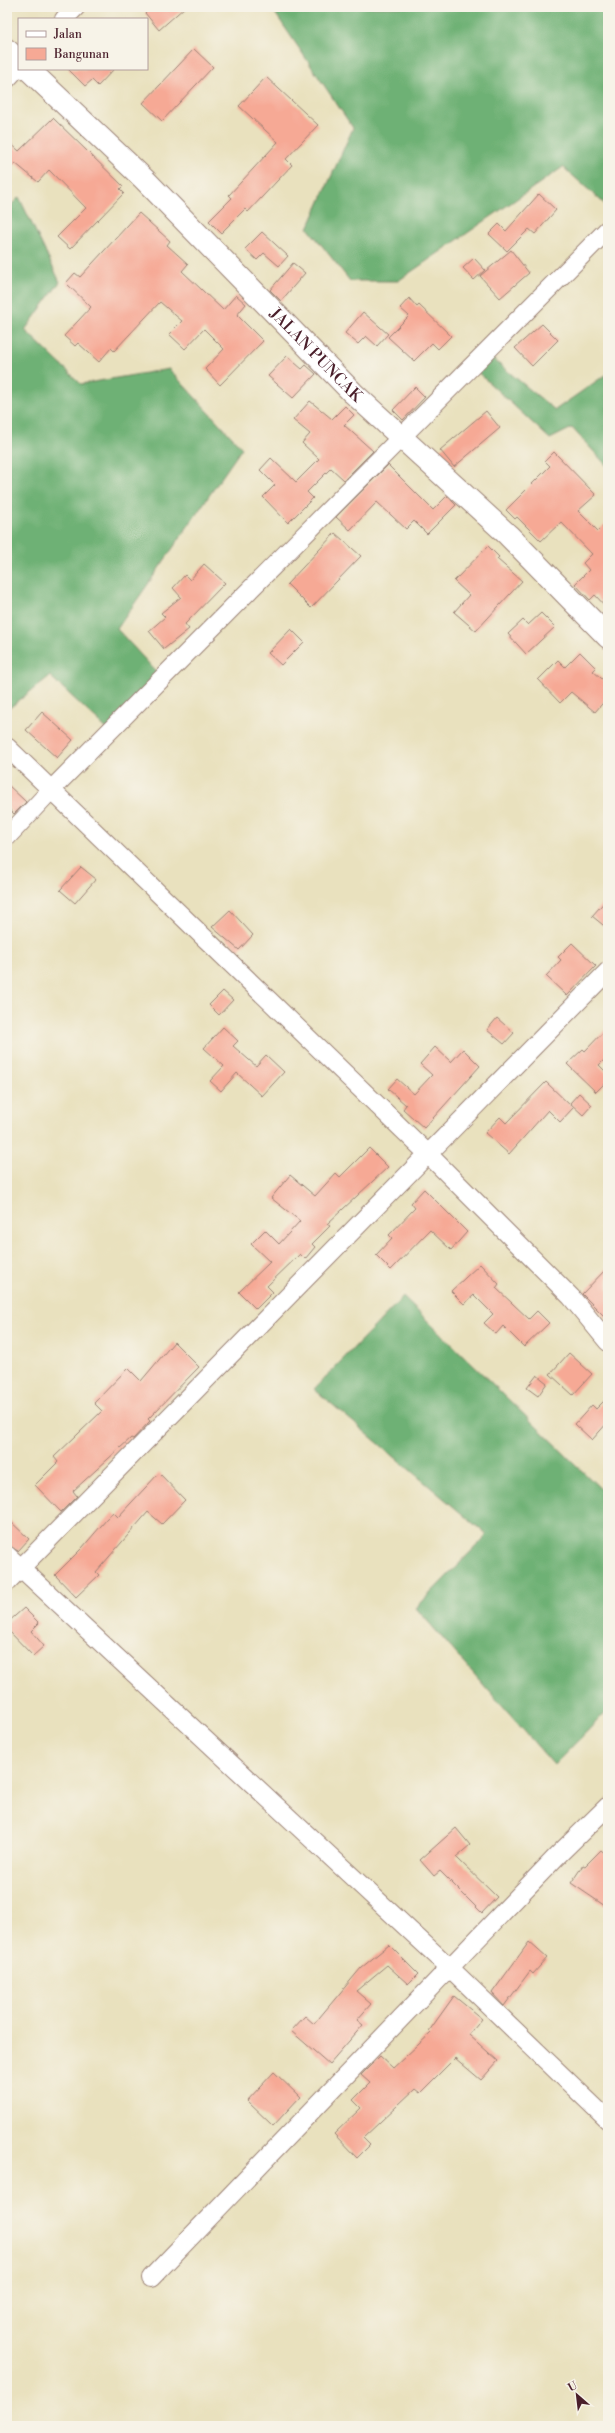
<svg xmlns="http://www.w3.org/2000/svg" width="615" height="2433" font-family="'Libre Bodoni',serif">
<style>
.forest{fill:#6eb174;stroke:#5c6850}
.building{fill:#f6a995}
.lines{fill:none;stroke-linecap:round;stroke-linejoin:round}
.street-casing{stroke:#9a8074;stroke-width:20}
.secondary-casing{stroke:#9a8074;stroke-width:24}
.street{stroke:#fff;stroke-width:18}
.secondary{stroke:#fff;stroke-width:22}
.labels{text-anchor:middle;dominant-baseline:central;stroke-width:3.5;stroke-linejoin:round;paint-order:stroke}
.street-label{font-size:16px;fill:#4a1f2b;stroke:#f7f3e8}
</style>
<rect width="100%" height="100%" fill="#f7f3e8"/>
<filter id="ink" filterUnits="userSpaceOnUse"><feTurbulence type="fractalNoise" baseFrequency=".025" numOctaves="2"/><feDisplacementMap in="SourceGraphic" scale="8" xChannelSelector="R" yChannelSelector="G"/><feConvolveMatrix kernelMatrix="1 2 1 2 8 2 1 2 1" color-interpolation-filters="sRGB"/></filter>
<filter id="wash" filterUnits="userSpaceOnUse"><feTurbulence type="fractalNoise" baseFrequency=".012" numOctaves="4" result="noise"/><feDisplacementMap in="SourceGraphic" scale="16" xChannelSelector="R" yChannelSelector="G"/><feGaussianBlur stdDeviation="0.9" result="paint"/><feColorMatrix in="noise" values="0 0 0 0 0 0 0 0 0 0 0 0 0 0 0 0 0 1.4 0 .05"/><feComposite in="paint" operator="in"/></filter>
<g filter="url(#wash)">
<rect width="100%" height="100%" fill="#e9e1be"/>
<path class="forest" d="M271,7H608V207L563,167L398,281H350L308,228L353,128Z
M19,197L60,282L25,330L81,384L169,369L242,448L117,629L163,679L113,735L50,676L7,710V209Z
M488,355L555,410L608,373V467L572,428L550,439L472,367Z
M403,1297L608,1496V1710L554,1765L416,1608L487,1535L314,1389Z"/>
<g id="blocks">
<path class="building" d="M152,7H185L159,30L145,13Z
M194,49L213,67L162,121L143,103Z
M68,69H114L98,86L92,80L85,86Z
M266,77L318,125L286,159L292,165L248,212L245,209L221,233L209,221L232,198L229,195L278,142L239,106Z
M53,118L123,186L120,189L124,193L70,249L57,237L86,208L49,170L38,182L15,163L7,171V140L19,151Z
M539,194L556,210L535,234L529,229L507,251L489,234L499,224L506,231Z
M139,213L170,241L167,245L188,264L182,271L223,310L236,295L246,304L237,315L263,341L220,385L205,369L224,349L204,329L185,349L169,334L182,321L160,302L114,351L111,348L99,362L78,343L75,346L64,336L91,307L66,283L75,273L80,277Z
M262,232L288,256L279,266L264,253L257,260L245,249Z
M511,250L529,273L500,298L480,276Z
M474,258L485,270L474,280L463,268Z
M293,263L305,273L281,301L270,290Z
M409,298L417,307L419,305L451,336L438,349L432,343L414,361L388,337L409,316L400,308Z
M363,312L388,334L377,346L366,336L358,344L345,333Z
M542,324L558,340L532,366L515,348Z
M287,356L302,369L306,365L316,374L293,398L268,376Z
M415,387L425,397L403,420L393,410Z
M310,401L332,419L345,406L354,415L344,425L373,451L344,480L331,468L307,492L313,498L288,523L263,497L275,485L260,470L271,458L296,482L319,459L302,443L310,434L293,420Z
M486,411L500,428L454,467L440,450Z
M554,452L596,495L578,511L598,531L608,521V609L595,595L590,600L575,584L589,570L583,563L592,554L561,522L541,541L517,517L515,519L506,510L550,466L545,461Z
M388,465L433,510L447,496L456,505L427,534L414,521L406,529L377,502L350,530L336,517Z
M335,533L361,556L311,608L287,584Z
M488,546L499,557L497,559L522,581L476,631L454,612L469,595L454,581Z
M204,564L225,583L185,624L189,629L164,649L149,631L165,617L161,613L181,597L173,588L185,575L190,580Z
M541,613L555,627L526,654L508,634L523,620L528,625Z
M291,629L304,642L281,665L268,653Z
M580,652L596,668L593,671L608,684V697L595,712L571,692L560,703L538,680L558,660L565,667Z
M42,712L73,740L57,758L26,730Z
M7,784L26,802L14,814L7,807Z
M81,867L96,879L75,903L60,890Z
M608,898V929L592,916Z
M230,910L253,935L239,950L212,927Z
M572,943L596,966L567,996L546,976L561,960L558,957Z
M223,991L233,1000L219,1015L209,1005Z
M497,1018L514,1033L504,1044L487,1030Z
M223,1027L238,1041L233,1046L256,1066L266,1055L284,1072L262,1096L237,1073L221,1091L210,1081L224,1066L204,1048Z
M608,1027V1056L599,1065L608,1074V1080L596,1092L567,1064L583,1049L585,1051Z
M435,1047L451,1062L463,1049L480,1066L424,1128L403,1109L406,1105L388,1089L397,1079L414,1094L432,1075L420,1064Z
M546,1082L573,1108L560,1122L548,1110L509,1154L485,1133L500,1117L506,1123Z
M579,1093L592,1105L583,1115L570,1103Z
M369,1148L388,1167L327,1224L330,1226L312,1244L315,1247L305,1259L300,1254L267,1286L273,1292L256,1309L239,1292L270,1262L251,1244L265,1230L279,1244L300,1221L271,1198L290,1175L315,1196L336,1173L340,1177Z
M424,1189L467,1232L451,1250L430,1230L391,1270L376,1255L392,1238L389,1235L415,1208L411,1203Z
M480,1264L499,1284L496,1288L529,1319L537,1311L549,1323L524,1347L503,1326L496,1334L484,1323L493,1314L474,1295L464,1304L451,1291Z
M608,1267V1320L582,1294Z
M174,1342L199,1367L148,1419L150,1421L133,1439L131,1438L73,1491L77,1496L61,1512L35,1485L58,1462L54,1457L102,1411L94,1403L128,1368L141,1381Z
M569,1353L592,1374L573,1395L550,1374Z
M537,1375L547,1383L538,1396L527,1388Z
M608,1397V1422L592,1440L575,1424L592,1405L596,1409Z
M159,1473L185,1500L162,1524L148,1512L96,1572L99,1575L76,1597L55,1575L82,1548L113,1512L118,1517Z
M7,1518L29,1539L18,1551L7,1545Z
M24,1608L39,1623L31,1631L44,1646L33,1656L7,1629V1623Z
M456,1828L470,1845L456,1857L497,1897L482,1913L440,1871L434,1876L420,1860Z
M601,1850L608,1856V1908L571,1883L583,1865L585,1866Z
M529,1942L547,1958L533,1974L530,1971L504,2006L492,1993Z
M389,1945L418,1974L408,1984L387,1965L356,1991L371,2004L357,2020L363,2025L329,2064L291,2031L305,2016L314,2024L361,1968Z
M454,1996L482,2019L469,2035L498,2061L481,2080L455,2058L420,2093L415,2089L363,2138L370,2145L357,2158L334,2134L361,2108L353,2100L370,2083L361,2075L380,2056L393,2068L431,2033L429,2031Z
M274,2072L300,2097L273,2126L247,2101Z"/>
</g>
</g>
<g filter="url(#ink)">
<use href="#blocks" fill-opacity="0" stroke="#9a8074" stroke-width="1"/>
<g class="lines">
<defs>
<path id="street" d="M64,19L76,7
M7,79L19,66
M7,747L427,1153L571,1297L608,1342
M7,837L51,790L608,229
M7,1555L449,1967L608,2120
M7,1582L608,971
M151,2278L557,1856L608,1806"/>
<g id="secondary">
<path d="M7,50L19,61"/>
<path id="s1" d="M28,69L144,179L353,393L508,535L608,637"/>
</g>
</defs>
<use href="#street" class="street-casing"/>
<use href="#secondary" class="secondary-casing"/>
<use href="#street" class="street"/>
<use href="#secondary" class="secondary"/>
</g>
</g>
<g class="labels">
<g class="street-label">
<text stroke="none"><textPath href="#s1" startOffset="406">JALAN PUNCAK</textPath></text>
</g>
</g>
<rect width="615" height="2433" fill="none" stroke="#f7f3e8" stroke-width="24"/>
<rect x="18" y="18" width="130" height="52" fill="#f7f3e8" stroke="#b29e9c"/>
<rect x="26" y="31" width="20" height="6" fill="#ffffff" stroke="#b29e9c"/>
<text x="54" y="38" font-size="12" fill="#4a1f2b">Jalan</text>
<rect x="26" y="48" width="20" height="12" fill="#f6a995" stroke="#b29e9c"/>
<text x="54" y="58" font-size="12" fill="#4a1f2b">Bangunan</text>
<g transform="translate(577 2395) rotate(332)" stroke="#f7f3e8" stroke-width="3" paint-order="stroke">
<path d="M0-3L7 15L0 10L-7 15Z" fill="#4a1f2b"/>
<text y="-6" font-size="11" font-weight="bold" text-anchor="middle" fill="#4a1f2b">U</text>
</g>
</svg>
